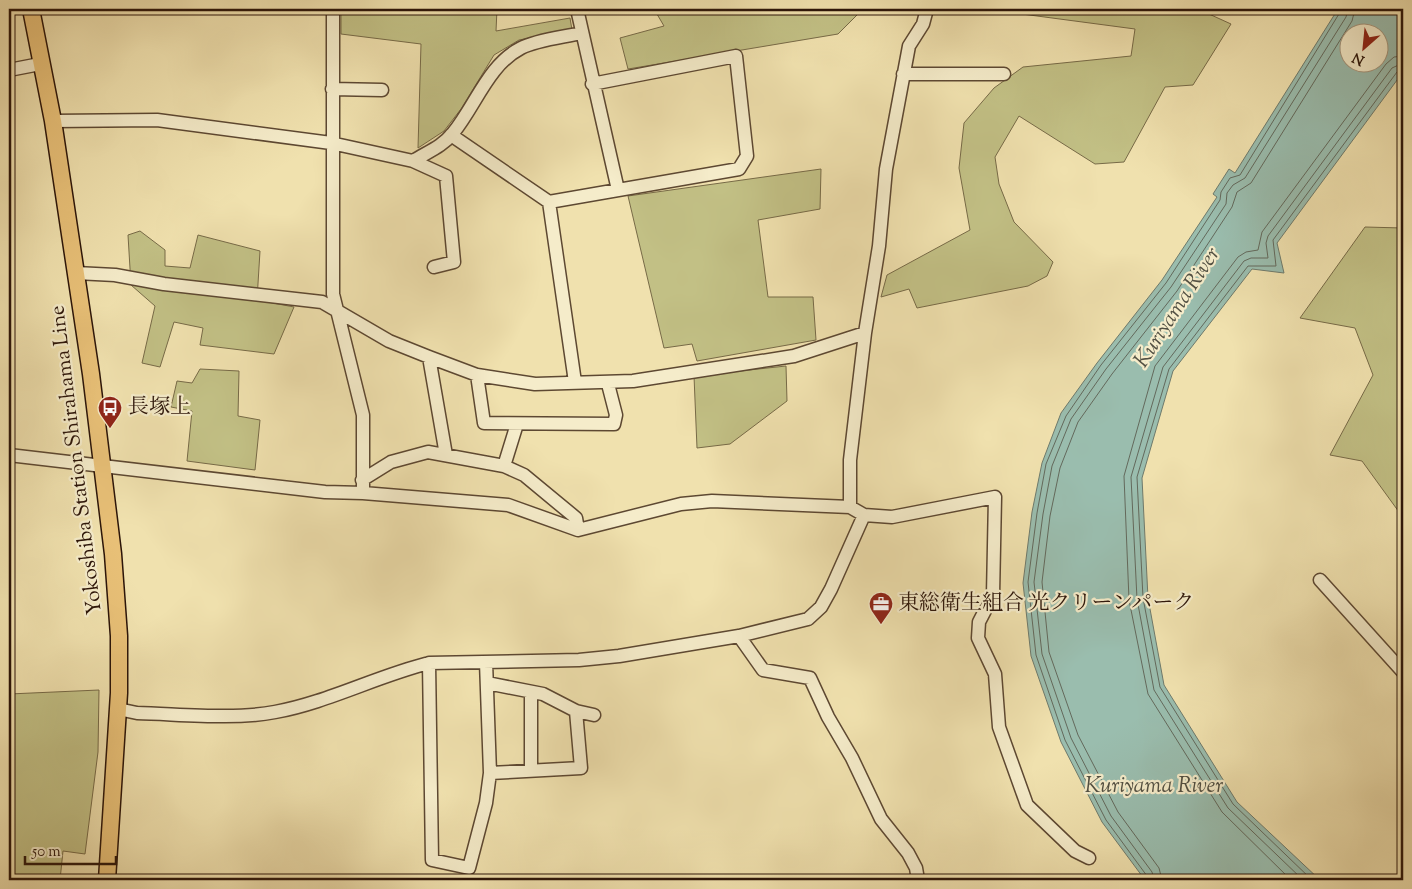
<svg xmlns="http://www.w3.org/2000/svg" width="1412" height="889" font-family="'Sorts Mill Goudy','Noto Serif JP',serif">
<style>
.green{fill:#c2c085;stroke:#776a47}
.water{fill:#9abdae;stroke:#6e7a6c;fill-rule:evenodd}
.lines{fill:none;stroke-linecap:round;stroke-linejoin:round}
.shore{stroke:#63695c;stroke-width:1}
.minor-casing{stroke:#5d4832;stroke-width:15}
.major-casing{stroke:#2c1509;stroke-width:19}
.minor{stroke:#f5ecca;stroke-width:12}
.major{stroke:#e8c077;stroke-width:16}
.labels{text-anchor:middle;dominant-baseline:central;stroke-width:4.5;stroke-linejoin:round;paint-order:stroke}
.poi-label{font-size:21px;fill:#2c1509;stroke:#f5ecca;text-anchor:start}
.street-label{font-size:21px;fill:#2c1509;stroke:#f5ecca}
.water-label{font-size:22px;font-style:italic;fill:#525043;stroke:#f5ecca}
</style>
<rect width="100%" height="100%" fill="#f0e1ae"/>
<filter id="stains"><feTurbulence type="fractalNoise" baseFrequency=".004" numOctaves="4"/><feColorMatrix values="0 0 0 0 .2 0 0 0 0 .09 0 0 0 0 .02 0 0 0 .5 -.17"/></filter>
<radialGradient id="worn" r=".72"><stop offset=".6" stop-color="#630" stop-opacity="0"/><stop offset="1" stop-color="#630" stop-opacity=".3"/></radialGradient>
<path class="green" d="M341,9H497L496,31L570,18L572,30L519,40L494,55L461,109L444,131L418,148L421,44L341,34Z
M654,9H863L838,34L628,69L620,38L664,26Z
M1023,9H1198L1231,24L1193,85L1165,87L1124,162L1095,164L1019,116L995,157L999,184L1014,222L1053,262L1047,276L1028,286L917,308L909,289L881,297L887,275L970,230L959,168L964,123L994,88L1023,67L1131,56L1135,29L1022,14Z
M821,169L820,209L758,220L768,297H813L816,340L697,361L692,344L664,348L628,196Z
M1365,227L1403,228V511L1399,512L1362,461L1330,455L1373,375L1355,328L1300,318Z
M140,231L165,250V266L190,268L198,235L260,251L257,300L294,307L274,354L200,345L203,328L174,322L160,367L142,363L155,306L131,285L128,235Z
M786,366L787,401L730,444L697,448L694,376Z
M200,369L239,371L238,416L260,420L255,470L187,461L192,411L171,407L177,381L192,383Z
M99,690L98,752L85,854L63,851L60,880H9V694Z"/>
<path class="water" d="M1338,9H1403V72L1277,243L1284,273L1252,269L1173,371L1142,478L1148,598L1164,685L1237,802L1320,880H1145L1102,822L1061,742L1031,656L1023,583L1032,512L1042,463L1061,413L1097,363L1162,280L1217,197L1213,194L1229,169L1235,173ZM1350,32H1380V62H1350Z"/>
<g class="lines">
<path class="shore" d="M1148,880L1147,876L1106,820L1065,740L1036,655L1028,582L1037,513L1046,464L1066,416L1101,365L1166,283L1220,200L1221,192L1230,178L1240,175L1342,9
M1154,880L1152,872L1111,816L1071,738L1042,654L1034,582L1043,514L1052,466L1071,419L1106,369L1171,287L1226,204L1227,193L1233,185L1245,178L1346,17L1348,9
M1162,880L1159,868L1118,812L1078,735L1049,652L1042,582L1050,516L1060,468L1078,422L1112,374L1177,291L1232,207L1237,192L1251,183L1352,21L1355,9
M1291,880L1222,812L1148,694L1129,600L1124,476L1155,366L1238,257L1246,252L1258,250L1262,232L1386,64L1394,57L1403,56
M1303,880L1228,808L1154,690L1137,599L1131,477L1163,367L1244,261L1251,258H1268L1266,243L1268,236L1392,68L1403,63
M1312,880L1233,804L1160,687L1143,598L1137,477L1169,369L1248,266H1276L1273,240L1397,72L1403,70"/>
<defs>
<path id="minor" d="M333,9V294L363,415V493
M577,9L618,190
M9,70L40,64
M903,74H1004
M332,89L382,90
M53,121L157,120L331,143L413,161L446,176L454,262L434,267
M451,135L549,202L739,169L747,156L736,56L592,84
M413,161C427,152 442,147 453,133C476,105 488,65 521,48C536,40 564,37 581,33
M549,202L575,382
M76,273L115,275L164,284L322,302L389,341L429,357L477,375L535,384L633,381L794,356L865,333
M429,357L446,455
M477,375L484,423L614,424L616,415L608,384
M9,455L325,492L363,493L508,505L578,530L681,504L712,501L850,507L864,515L892,517L995,497L993,595L979,622L978,638L995,674L999,727L1027,805L1075,851L1089,858
M504,466L517,424
M362,480L391,462L428,452L504,466L524,475L576,518L578,530
M850,507V460L865,333L879,246L886,169L909,46L923,24L927,9
M1320,580L1403,672
M739,636L763,670L810,678L828,717L852,758L881,819L908,853L916,868L918,880
M429,663L432,860L469,868L486,803L490,773L486,662
M487,683L543,694L576,711L594,715
M118,709L137,713C180,714 234,720 275,712C326,703 377,676 429,663L579,660L619,656L739,636L808,619L821,607L831,589L864,515
M531,771V692
M490,773L581,768L576,711"/>
<path id="major" d="M31,9L53,121L91,374L113,554L119,636V693L107,880"/>
</defs>
<use href="#minor" class="minor-casing"/>
<use href="#major" class="major-casing"/>
<use href="#minor" class="minor"/>
<use href="#major" class="major"/>
</g>
<defs>
<symbol id="bus-pin" viewBox="-11 -11 22 30"><path d="M0 17L-7.5 6A9.5 9.5 0 1 1 7.5 6Z" fill="#8f2418" stroke="#f5ecca"/><path d="M-5-6H5V4H4V6H2V4H-2V6H-4V4H-5ZM-3.5-4V0h7V-4ZM-3.5 1.2v1.5H-2V1.2ZM2 1.2v1.5H3.5V1.2Z" fill="#fff"/></symbol>
<symbol id="office-pin" viewBox="-11 -11 22 30"><path d="M0 17L-7.5 6A9.5 9.5 0 1 1 7.5 6Z" fill="#8f2418" stroke="#f5ecca"/><path d="M-6-3h4V-5.5h4V-3h4V5H-6ZM-1-4.5V-3h2v-1.5ZM-6 0V1H6V0Z" fill="#fff"/></symbol>
</defs>
<g fill-rule="evenodd">
<use href="#bus-pin" x="96" y="394" width="28" height="38"/>
<use href="#office-pin" x="867" y="590" width="28" height="38"/>
</g>
<g class="labels">
<g class="poi-label">
<text x="128" y="408">長塚上</text>
<text x="898" y="604">東総衛生組合 光クリーンパーク</text>
</g>
<g class="street-label">
<text transform="translate(77 460) rotate(-97)">Yokoshiba Station Shirahama Line</text>
</g>
<g class="water-label">
<text transform="translate(1178 308) rotate(-57)">Kuriyama River</text>
<text x="1154" y="787">Kuriyama River</text>
</g>
</g>
<rect width="1412" height="889" fill="none" stroke="#f0e1ae" stroke-width="30"/>
<rect x="10" y="10" width="1392" height="869" fill="none" stroke="#2c1509" stroke-width="2.5"/>
<rect x="15" y="15" width="1382" height="859" fill="none" stroke="#2c1509"/>
<g transform="translate(1364 48) rotate(207)"><circle r="24" fill="#f5ecca" stroke="#a5967d"/>
<path d="M0-4L9 19L0 12L-9 19Z" fill="#8f2418"/>
<text y="-8" font-size="14" font-weight="bold" text-anchor="middle" fill="#2c1509">N</text>
</g>
<path d="M25 856v8h91v-8" fill="none" stroke="#2c1509" stroke-width="2.5"/>
<text x="32" y="856" font-size="15" fill="#2c1509" stroke="#f5ecca" stroke-width="4" paint-order="stroke">50 m</text>
<rect width="100%" height="100%" filter="url(#stains)"/>
<rect width="100%" height="100%" fill="url(#worn)"/>
</svg>
